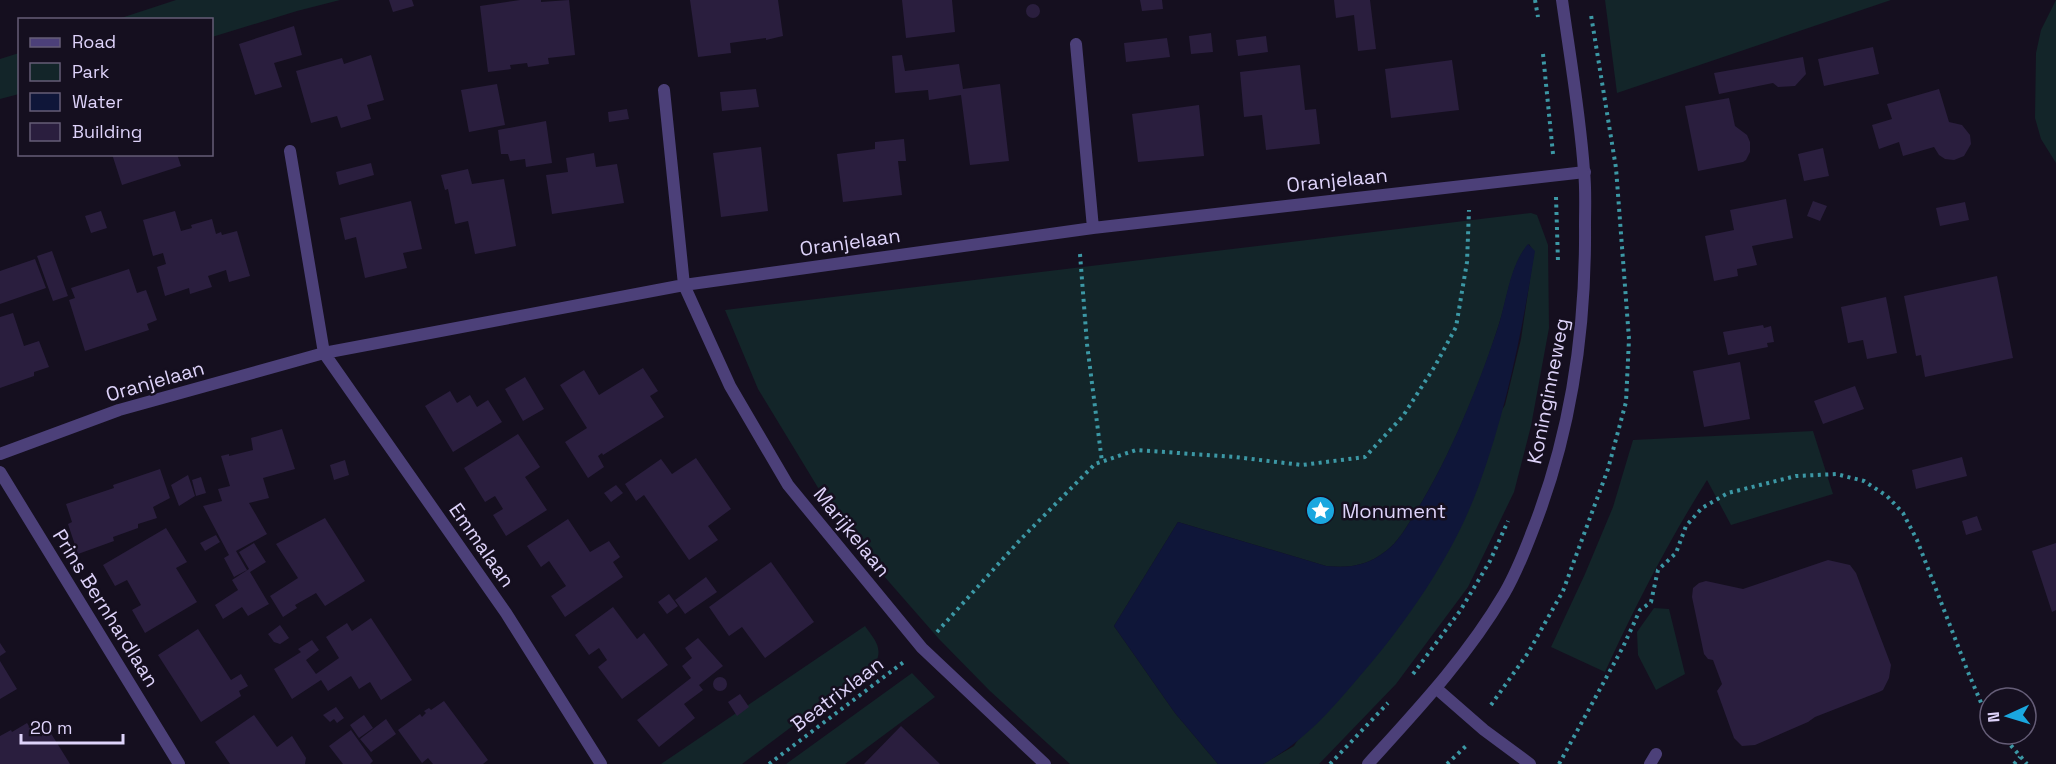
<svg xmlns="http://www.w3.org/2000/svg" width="2056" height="764" font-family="'Space Grotesk',sans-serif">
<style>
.green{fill:#132529}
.water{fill:#0f1639}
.building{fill:#2a1e3e}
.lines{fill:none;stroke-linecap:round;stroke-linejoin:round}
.path{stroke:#3c98a5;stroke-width:4;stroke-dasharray:3 4.5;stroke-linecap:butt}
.service{stroke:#4c4079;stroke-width:12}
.minor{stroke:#4c4079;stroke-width:12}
.tertiary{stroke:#4c4079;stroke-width:12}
.labels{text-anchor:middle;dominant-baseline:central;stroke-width:5;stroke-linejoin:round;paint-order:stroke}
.street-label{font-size:20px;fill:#ded3fa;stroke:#150f1f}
.poi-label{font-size:20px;fill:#ded3fa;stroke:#150f1f;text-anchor:start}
</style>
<rect width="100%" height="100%" fill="#150f1f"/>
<path class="green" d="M176,0H340L297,11L212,37V20L118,19Z
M1605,0H1891L1617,93Z
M2056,0V163L2041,139L2035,118L2036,53L2041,30Z
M19,53V94L0,99V59Z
M1531,213L1537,215L1548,245L1549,328L1531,426L1514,492L1468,587L1396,684L1319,764H1263L1294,746L1505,405L1521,339L1534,252L1529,244C1511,262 1507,301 1499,324C1479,388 1449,459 1414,515C1406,528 1398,542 1386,551C1367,566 1350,568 1326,566L1178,522L1114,626L1175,713L1218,764H1070L990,691L939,639L883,575L834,514L758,389L725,310Z
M1813,431L1833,494L1731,525L1707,480C1668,542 1635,606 1605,672L1551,647L1585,574L1613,507L1633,440Z
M1654,608L1669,609L1685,674L1656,690L1638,655L1637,632Z
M865,626C874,639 884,648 875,664L742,764H661Z
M912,673L935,697L845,764H786Z"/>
<path class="water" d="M1528,244L1535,251C1522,331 1507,408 1479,485C1453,557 1404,626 1354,683C1330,711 1306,738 1275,757C1271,759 1267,763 1263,764C1252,764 1230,764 1218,764L1175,713L1114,626L1178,522L1326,566C1350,568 1367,566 1386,551C1398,542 1406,528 1414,515C1449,459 1478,388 1499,324C1507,298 1510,265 1528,244Z"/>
<path class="building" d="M389,0H412L414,6L393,12Z
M520,0H541V2L569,0L575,55L548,58L549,64L528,67L527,63L510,65L511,69L488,72L480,6Z
M690,0H778L783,36L766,40V38L730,43L731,53L698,57Z
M902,0H952L955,32L906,38Z
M1140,0H1162L1163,9L1142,11Z
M1334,0H1370L1376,49L1358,51L1354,15L1336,18Z
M1026 11a7 7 0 1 1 14 0a7 7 0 1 1-14 0Z
M294,26L302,55L274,63L282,87L255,95L239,44Z
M1211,33L1213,52L1191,54L1189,36Z
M1266,36L1268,52L1238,56L1236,40Z
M1167,38L1170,57L1126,62L1124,43Z
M1873,47L1879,74L1824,86L1818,59Z
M371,55L384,100L367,105L371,119L341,128L337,116L311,123L296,71L342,58L344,64Z
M902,55L905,71L959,64L963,89L1000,84L1009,161L970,165L961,95L929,100L928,90L895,93L892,56Z
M1803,57L1806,74L1795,86L1778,87L1773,83L1719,94L1714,73Z
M1452,60L1459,110L1391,118L1385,69Z
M1300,65L1305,110L1316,109L1320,144L1266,150L1262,115L1244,117L1240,72Z
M497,84L505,125L469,132L461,90Z
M756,89L759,107L722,111L720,92Z
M1939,89L1949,122L1962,125L1970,135L1971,144L1964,156L1954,160L1945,159L1939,155L1934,147L1903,156L1899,142L1879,149L1872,125L1892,119L1887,104Z
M1729,98L1735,126L1747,135L1750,142V152L1746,160L1743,162L1698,171L1685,106Z
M1199,105L1204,156L1138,162L1132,114Z
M627,109L629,119L609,122L608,112Z
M546,121L552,163L526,167L525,159L510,161L508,154H501L498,130Z
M904,139L906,161H898L902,195L843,202L837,154L875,149V142Z
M761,147L768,211L721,217L713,153Z
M1823,148L1829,176L1804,181L1798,154Z
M594,153L596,167L617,164L624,203L552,214L546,175L568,172L566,158Z
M112,154H177L181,166L122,185Z
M371,163L374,175L339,185L336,172Z
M468,169L472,184L504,179L516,246L475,254L468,221L455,224L448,189L445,190L441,175Z
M1786,199L1793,238L1752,246L1757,265L1737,269L1738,276L1714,281L1705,236L1734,230L1730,210Z
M411,201L422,249L403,253L407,268L365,278L356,237L345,240L340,218Z
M1813,201L1827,206L1820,221L1807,216Z
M1965,202L1969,220L1940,226L1936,208Z
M101,211L107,228L91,233L85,216Z
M175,211L181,231L192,228L191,225L212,219L216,234L221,232L222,235L237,231L250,276L229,282L226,270L208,276L212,287L190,294L189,288L165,296L157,267L166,264L163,253L153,256L143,220Z
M52,251L68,296L53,301L37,256Z
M35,259L46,288L0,304V271Z
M129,269L137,293L146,290L157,320L147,324L149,330L85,351L69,300L75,298L71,288Z
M1997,276L2013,358L1925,377L1921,355L1916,356L1904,296Z
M1886,297L1897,353L1867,359L1863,340L1848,343L1841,307Z
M13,313L24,346L39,341L49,367L34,372V376L0,388V317Z
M1763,325L1764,328L1771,326L1774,342L1767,343L1768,347L1728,355L1723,332Z
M1740,362L1750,419L1704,427L1693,371Z
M643,368L658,391L650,396L664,417L603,455L602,453L598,456L604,467L588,478L565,442L587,428L560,385L584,370L599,395Z
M525,377L544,409L523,421L505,389Z
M1855,386L1864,409L1823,424L1814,401Z
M450,391L457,403L470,395L477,407L488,400L502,422L453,452L425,406Z
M282,429L295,469L263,478L269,498L249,503L267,534L236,551L247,570L234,577L224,558L229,555L203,506L222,501L218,489L230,486L221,456L229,454V456L253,450L251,438Z
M518,434L540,467L525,477L547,510L506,536L493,515L503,509L495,496L485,502L464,468Z
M1962,457L1967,476L1916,489L1912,470Z
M696,458L731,509L708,526L718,540L689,560L644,495L636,501L625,484L661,459L672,474Z
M345,460L349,475L334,480L330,465Z
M160,469L170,498L153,507L157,518L138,524V528L113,537L114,541L78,554L68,524L72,522L66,504L114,488L113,485Z
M188,475L195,496L179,506L171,485Z
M201,477L206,493L196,496L192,480Z
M616,485L623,493L611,502L604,493Z
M1977,516L1982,530L1966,535L1962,521Z
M325,518L365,581L325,606L316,593L295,605L297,608L283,617L270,596L298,578L276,544Z
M568,519L590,552L609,541L620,557L613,562L623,577L565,617L551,596L566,586L549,561L541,567L527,546Z
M166,528L187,562L176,568L197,602L145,633L132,610L141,605L127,580L115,586L103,565Z
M216,535L220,542L205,551L200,543Z
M254,543L266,562L250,572L269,604L248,616L242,607L223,619L215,605L238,590L232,580L249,569L239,552Z
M2056,543V610L2052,612L2032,551Z
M1828,560L1850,565L1856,573L1891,665L1889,678L1883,690L1879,692L1815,717L1808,722L1755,745L1742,746L1734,738L1717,691L1722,684L1713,660L1708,659L1704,654L1692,597L1693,588L1699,583L1706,581L1743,589Z
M771,562L814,622L765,658L742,627L729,636L709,607Z
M706,577L717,592L685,614L675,600Z
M669,594L678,606L667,614L658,602Z
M613,607L637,639L644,633L668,665L622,699L598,667L607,660L599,648L589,655L575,635Z
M371,618L412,680L381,700L370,682L359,689L351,676L328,691L321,680L292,699L274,669L301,652L298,649L312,640L319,650L306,660L316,674L339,658L326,637L347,623L352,631Z
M280,625L289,638L280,644L274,642L268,634Z
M198,629L231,680L241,674L248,686L239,691L241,696L201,722L158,655Z
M698,638L723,666L699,685L703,690L684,704L695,718L659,747L637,720L691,678L682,666L692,658L685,648Z
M0,643L6,652L0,656Z
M0,661L17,689L0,699Z
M713 684a7 7 0 1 1 14 0a7 7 0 1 1-14 0Z
M740,694L749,707L737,716L728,702Z
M444,701L488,760L483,764H433L428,758L422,763L398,730L420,714L422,717L426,713L424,711L429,708L431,710Z
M336,707L344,718L337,723L334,719L330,722L323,715Z
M254,715L277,747L292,736L306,758L305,764H230L215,742Z
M364,715L373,728L359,738L350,725Z
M386,719L396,734L371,752L360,739Z
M27,723L35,735L47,727L70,764H0V736L11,730L12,732Z
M901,726L940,764H864Z
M351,730L373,761L370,764H343L329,746Z"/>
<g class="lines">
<path class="path" d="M1535,0L1538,17
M1543,54L1553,154
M1556,197L1558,262
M1080,254L1087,344L1102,462
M937,632L1020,540L1095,464L1136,450L1235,457L1302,465L1365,457L1403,416L1435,366L1456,327L1467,262L1469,210
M1413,674L1460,611L1490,561L1508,521
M1491,705L1528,653L1563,591L1608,469L1626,402L1629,339L1616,168L1591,15
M2001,734L2027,764
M769,764L905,661
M1330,764L1388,703
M1447,764L1466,746
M1559,764L1623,647L1640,610L1651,602L1658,570L1676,553L1686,526L1702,508L1728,493L1796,476L1836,474L1864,481L1887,496L1903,513L1917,540L1968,672L1982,705L1990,718
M2014,764L2020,757"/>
<path class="service" d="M1437,689L1484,730L1530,764
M1650,764L1656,754"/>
<path class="minor" d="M1076,44L1093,228
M664,90L684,285L730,386L788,485L922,648L1045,764
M290,151L324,353L506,613L601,764
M0,454L119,410L324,353L684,285L1093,228L1585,172
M0,472L179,764"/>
<path class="tertiary" d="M1368,764C1417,710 1467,657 1504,594C1515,575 1524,553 1532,532C1571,434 1586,331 1585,226C1585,208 1586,189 1584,171C1580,114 1570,57 1562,0"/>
</g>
<defs>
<symbol id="sight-disc" viewBox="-11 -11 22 22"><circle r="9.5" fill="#1aa7df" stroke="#150f1f"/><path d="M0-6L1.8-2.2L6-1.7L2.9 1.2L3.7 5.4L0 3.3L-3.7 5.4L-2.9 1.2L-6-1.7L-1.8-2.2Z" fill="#fff"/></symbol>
</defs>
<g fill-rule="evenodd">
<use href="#sight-disc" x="1304" y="494" width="33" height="33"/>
</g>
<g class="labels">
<g class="street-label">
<text transform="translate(1337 180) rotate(-6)">Oranjelaan</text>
<text transform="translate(850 242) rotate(-8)">Oranjelaan</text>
<text transform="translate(155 381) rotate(-16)">Oranjelaan</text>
<text transform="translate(1548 391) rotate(-79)">Koninginneweg</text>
<text transform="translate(852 532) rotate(51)">Marijkelaan</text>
<text transform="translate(482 545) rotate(55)">Emmalaan</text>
<text transform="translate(106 608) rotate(58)">Prins Bernhardlaan</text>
<text transform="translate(837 694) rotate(-37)">Beatrixlaan</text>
</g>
<g class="poi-label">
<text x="1342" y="511">Monument</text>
</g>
</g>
<rect x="18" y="18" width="195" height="138" fill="#150f1f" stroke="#655d77" stroke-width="1.5"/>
<rect x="30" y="38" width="30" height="9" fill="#4c4079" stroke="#655d77" stroke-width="1.5"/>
<text x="72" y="48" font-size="18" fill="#ded3fa">Road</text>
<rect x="30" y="63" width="30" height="18" fill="#132529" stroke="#655d77" stroke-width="1.5"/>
<text x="72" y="78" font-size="18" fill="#ded3fa">Park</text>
<rect x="30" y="93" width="30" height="18" fill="#0f1639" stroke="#655d77" stroke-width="1.5"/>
<text x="72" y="108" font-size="18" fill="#ded3fa">Water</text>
<rect x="30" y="123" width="30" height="18" fill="#2a1e3e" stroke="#655d77" stroke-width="1.5"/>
<text x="72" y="138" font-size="18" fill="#ded3fa">Building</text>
<g transform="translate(2008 716) rotate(266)"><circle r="28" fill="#150f1f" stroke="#655d77" stroke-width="1.5"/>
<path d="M0-4.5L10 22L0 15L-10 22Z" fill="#1aa7df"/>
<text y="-9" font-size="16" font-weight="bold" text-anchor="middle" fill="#ded3fa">N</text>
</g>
<path d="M21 734v9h102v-9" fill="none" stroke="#ded3fa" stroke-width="3"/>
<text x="30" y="734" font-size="18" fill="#ded3fa" stroke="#150f1f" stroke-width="4.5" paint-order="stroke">20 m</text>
</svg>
